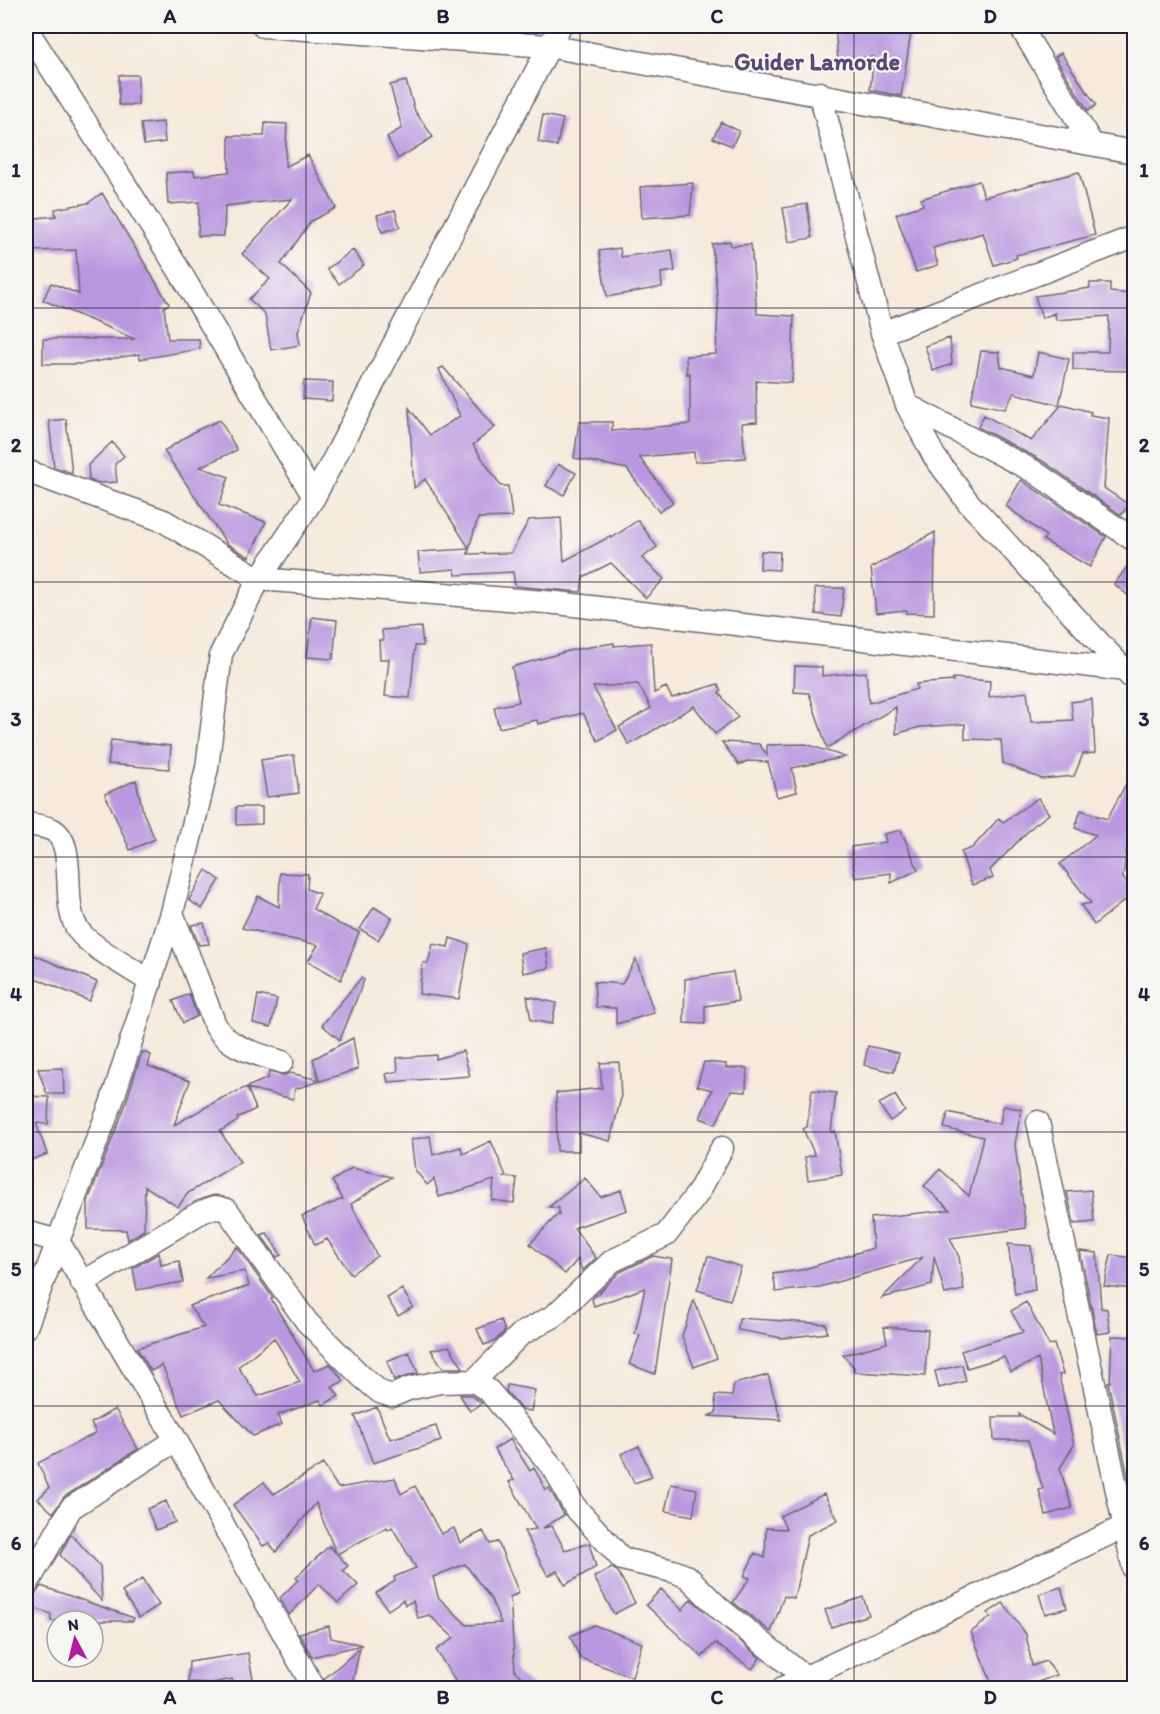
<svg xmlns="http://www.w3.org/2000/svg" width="1160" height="1714" font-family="Itim,sans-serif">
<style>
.building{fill:#b998df;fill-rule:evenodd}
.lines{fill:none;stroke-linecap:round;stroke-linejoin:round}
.minor-casing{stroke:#6c6873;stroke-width:25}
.minor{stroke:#fff;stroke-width:22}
.grid{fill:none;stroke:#22223b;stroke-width:1.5;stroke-opacity:0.55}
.labels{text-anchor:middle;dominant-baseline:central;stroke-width:4.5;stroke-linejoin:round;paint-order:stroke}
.quarter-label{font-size:24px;font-weight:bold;fill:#574b74;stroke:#f6f6f2}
.neatline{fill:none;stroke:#22223b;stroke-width:2}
.grid-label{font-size:20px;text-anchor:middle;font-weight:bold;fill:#22223b}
</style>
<rect width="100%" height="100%" fill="#f6f6f2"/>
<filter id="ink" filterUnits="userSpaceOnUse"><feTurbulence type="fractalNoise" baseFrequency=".0167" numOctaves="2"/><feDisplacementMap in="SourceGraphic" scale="12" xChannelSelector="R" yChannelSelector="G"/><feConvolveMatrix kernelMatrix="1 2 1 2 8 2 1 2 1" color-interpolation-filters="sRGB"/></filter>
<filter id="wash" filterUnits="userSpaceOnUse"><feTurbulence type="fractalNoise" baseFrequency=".008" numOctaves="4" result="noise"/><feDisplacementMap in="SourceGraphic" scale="24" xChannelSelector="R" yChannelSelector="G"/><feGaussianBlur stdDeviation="1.35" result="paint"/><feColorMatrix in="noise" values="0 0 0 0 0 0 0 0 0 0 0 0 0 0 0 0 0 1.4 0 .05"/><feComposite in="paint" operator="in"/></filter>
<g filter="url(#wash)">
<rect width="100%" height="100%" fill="#f5eadb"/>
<g id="blocks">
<path class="building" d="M835,26H912L901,96L870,90L874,57L838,60Z
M1061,53L1096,105L1088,111L1055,57Z
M119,75H138V105H119Z
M406,81L415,111L433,137L398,159L387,137L402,128L390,85Z
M543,115L563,119L557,146L538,142Z
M163,122L165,142L144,145L141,124Z
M721,122L739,131L732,146L713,138Z
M265,123L287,124L285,167L308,155L336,208L311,221L281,264L311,293L298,332L300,345L271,350L265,314L249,299L270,279L242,254L292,199L225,206L224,236H198L199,202L168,204L166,173L194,171L195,176L229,172V136H264Z
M1079,172L1095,235L1016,255L1017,258L994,265L983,233L933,248L938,265L916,272L896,214L923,205L921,199L979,181L984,197Z
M693,183L690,215L642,218L640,187Z
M102,193L169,304L164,307L168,339H199L200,349L140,359L139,354L82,364H43V339H135L43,300L51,283L79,294L76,250L26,251V219L56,216L55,209L88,203Z
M807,204L812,238L789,242L783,208Z
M395,210L400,227L382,232L377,215Z
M730,241L731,246L751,244L757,314L794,316L792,383L756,381L757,422L742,423L745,458L695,462L694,452L639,457L673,502L659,512L627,469L574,458L579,422H612V431L690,424V373L687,374L686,356L716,354L718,306L712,244Z
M620,248L621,257L672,250L675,271L661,273L662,287L607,297L599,251Z
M353,250L364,265L339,284L327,269Z
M1090,283H1110V292L1134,294L1133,371L1073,370V352H1108L1109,316L1056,320L1055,313L1042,318L1035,296L1090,288Z
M950,338L952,364L933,371L925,346Z
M981,351L999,352L1001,367L1034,375L1038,352L1069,359L1059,405L1014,393L1005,409L971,402Z
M443,367L495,427L473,445L501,486H508L512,517L478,518L469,548L425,479L414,488L409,408L430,435L460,416L439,369Z
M304,381L333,382L332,401L303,399Z
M1062,404L1091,412L1090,415L1109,418L1104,488L1129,505L1121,515L1041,460L978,427L984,415L1031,441Z
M66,419L72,473L54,467L49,421Z
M220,420L237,450L200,467L229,477L219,505L266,522L249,557L227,544L164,451L197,430Z
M112,442L124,456L115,464L117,482L100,483L89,480L88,465Z
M558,464L576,473L564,495L546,486Z
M1021,480L1106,537L1090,567L1043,540L1046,536L1006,506Z
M561,518L564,561L611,536L612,538L638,520L657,547L642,558L664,579L646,598L611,563L583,577L581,592L515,586L513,572L456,575L455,569L420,572L418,552L469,549L468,554L511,553L529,520Z
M935,532L934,614L906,613V610L876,613L871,568Z
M761,551L780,552L779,570L760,569Z
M1134,558V600L1114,584Z
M815,588H844L841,617L816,614Z
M312,617L337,620L333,659L307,657Z
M421,627L423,646H415L410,698L385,696L389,659H380L379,640H383L382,630Z
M614,643V646L651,643L654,693L666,687L672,698L718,684L721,691L719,693L738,717L715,734L694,706L629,745L619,727L651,708L638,684L593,687L617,730L598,741L583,713L538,724L537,720L499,728L494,707L519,702L512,667L572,650Z
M795,666L822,667V676L866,672L869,703L917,689L916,684L953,681V678L990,681L989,697L1027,692L1031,722L1073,720L1071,702L1092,699L1095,753L1083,754L1074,776L1042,779L1003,763L1001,740L965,739V724L920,727L896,734V707L827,748L809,693L794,692Z
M111,740L171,746L169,769L108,764Z
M722,742L759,744L767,755V745L806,744L845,757L792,768L797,792L777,797L768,762L747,761L739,765Z
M294,755L299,793L267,797L261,760Z
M1134,769V826L1130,824L1123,878L1134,893L1094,925L1081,905L1091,903L1060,864L1096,835L1075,828L1081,810L1107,819Z
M136,780L143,812L155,839L130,850L105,794Z
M1038,798L1049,814L1033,826L990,870L993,878L972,885L961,852L972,848L999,818L1003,822Z
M236,807H262V824L236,825Z
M901,830L918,870L891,883V873L855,878L851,847L886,842L884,834Z
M206,870L220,880L202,909L189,900Z
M280,873L308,874L307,889L320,894L313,909L339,924L359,932L341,980L308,961L318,945L242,928L258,896L279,907Z
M374,907L392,918L378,940L360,929Z
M204,923L209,944L199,945L191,925Z
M450,938L469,944L459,999L419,994L423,963H428L433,944L448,947Z
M546,948L549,968L523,973L520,953Z
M32,954L97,982L89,1001L26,974Z
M636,959L654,1013L616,1024V1008L596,1007L594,982L622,984Z
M733,972L738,1001L705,1006V1024L684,1023L685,979Z
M361,978L364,980L340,1040L322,1025Z
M189,994L197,1016L183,1023L173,1001Z
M258,995L277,999L271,1027L253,1023Z
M527,996L556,1003L552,1024L531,1020Z
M353,1038L358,1069L295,1089L293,1099L247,1088L256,1109L237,1118L238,1121L220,1131L240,1162L188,1193L178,1207L145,1186L144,1230L128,1240L126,1230L88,1229V1201L124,1109L142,1052L151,1055L148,1066L190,1081L174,1125L222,1098L268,1078L269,1072L284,1075L290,1073L319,1080L313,1059Z
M868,1046L899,1053L894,1072L864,1065Z
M463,1051L470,1076L388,1082L386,1074L398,1071L397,1058L436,1055V1059Z
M619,1062L621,1098L610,1141L579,1133V1151H557L556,1093L602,1088L600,1063Z
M704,1062L726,1064V1068H747L746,1092L731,1091L716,1124L700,1118L712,1090L697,1086Z
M63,1068L64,1094H47L38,1069Z
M812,1090L836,1093L831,1132L835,1131L842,1175L808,1180L805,1157L815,1155L803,1129L807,1127Z
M895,1095L905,1111L890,1121L879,1104Z
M26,1096L49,1097L48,1124L36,1123L47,1154L26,1162Z
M1003,1106L1021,1109L1015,1145L1026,1228L950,1238L959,1257L964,1290L945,1294L934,1256L932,1285L882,1298L923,1257L820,1287L776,1292L773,1274L801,1270L873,1248L871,1218L950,1210L924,1186L940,1169L969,1196L983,1137L944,1128L948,1112L1000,1124Z
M430,1136L433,1155L461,1147L463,1154L491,1141L506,1176L503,1177L517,1178L514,1203L492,1200L494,1180L439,1197L434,1179L427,1185L415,1170L411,1140Z
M352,1168L392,1177L351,1204L377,1256L351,1274L327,1239L315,1245L302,1216L343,1199L332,1181Z
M585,1178L601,1197L621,1190L627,1210L574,1228L596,1258L582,1271L578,1259L565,1274L530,1244L558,1214L559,1216V1208L549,1207Z
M1091,1190L1094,1222L1074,1224L1067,1192Z
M267,1233L281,1255L277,1257L261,1235Z
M1008,1244L1031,1246L1035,1290L1015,1294Z
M237,1247L273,1298L271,1299L314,1371L330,1364L344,1381L332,1387L339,1396L323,1405L320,1400L278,1415L282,1424L253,1436L219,1400L183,1415L162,1365L151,1371L137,1348L204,1327L189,1306L249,1286L245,1271L206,1278ZM274,1338L300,1382L258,1396L238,1367Z
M1080,1251L1097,1253L1101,1308L1107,1309L1110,1332L1097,1334Z
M159,1253L161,1265L179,1261L183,1282L137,1290L133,1268Z
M1111,1255L1134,1258V1289L1104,1286Z
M653,1256L672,1259L655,1374L629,1364L640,1335L635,1334L645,1288L594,1306L592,1299L620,1272Z
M708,1256L741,1267L730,1300L697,1290Z
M402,1289L413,1307L398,1316L387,1298Z
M694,1300L717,1358L694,1367L682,1336Z
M1026,1302L1049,1345L1054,1344L1063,1374L1059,1375L1074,1445L1060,1468L1072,1508L1046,1515L1039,1490L1043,1489L1028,1440H994L993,1417H1020L1019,1414L1053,1434L1038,1359L1011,1372L1004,1357L967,1368L961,1351L1023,1332L1011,1311Z
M739,1318L826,1324L827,1333L782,1338L738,1330Z
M501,1320L505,1331L495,1341L484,1345L477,1329Z
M884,1327L928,1330L925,1376L854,1372V1367L843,1355L887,1343Z
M1112,1336L1134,1337V1454H1129L1131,1481H1129L1108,1382H1110Z
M449,1346L463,1368H443L431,1350Z
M409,1352L418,1373L394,1380L387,1361Z
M962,1365L966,1381L939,1388L935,1371Z
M768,1375L781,1420L708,1416L716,1413L715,1395L732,1396L734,1384Z
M507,1385L535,1390L531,1411L522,1410L506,1391Z
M460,1395H470L482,1403L470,1411Z
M377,1407L390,1439L436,1426L441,1441L373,1463L355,1416Z
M115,1409L138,1449L64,1497L53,1513L38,1499L49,1488L38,1463L96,1433L91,1423Z
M510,1439L530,1471L534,1468L546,1490L549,1488L564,1515L543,1528L552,1526L565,1550L589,1543L596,1567L565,1585L557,1571L548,1576L524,1531L536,1529L509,1482L514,1480L494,1449Z
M639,1446L652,1477L634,1483L621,1454Z
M323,1464L338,1488L395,1478L401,1494L415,1486L441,1534L454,1528L460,1543L483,1531L490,1544L498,1542L519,1593L510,1597L515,1671L535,1689H460L436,1650L454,1638L429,1615L418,1618L413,1601L405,1605L403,1600L388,1610L376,1593L395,1581L394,1577L416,1568L392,1527L388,1530L387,1527L337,1554L348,1566L343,1570L358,1585L338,1603L319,1584L289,1615L280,1598L298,1580L296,1577L329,1546L336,1553L316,1503L276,1552L269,1543L263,1546L233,1505L264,1482L274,1494ZM465,1564L491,1599L501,1623L467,1625L438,1597L433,1577Z
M671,1484L697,1489L693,1516L665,1511Z
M824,1494L838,1520L808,1535L794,1598L784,1596L771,1632L733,1602L750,1578L744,1576L755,1553L765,1558L766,1528L786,1529L780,1516Z
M166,1501L175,1522L156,1530L147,1509Z
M71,1534L100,1566L102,1601L60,1555Z
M612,1568L618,1572L635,1603L614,1614L594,1577Z
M142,1579L159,1605L139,1618L122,1592Z
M41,1586L134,1618L133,1621H51V1614L26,1605V1599L33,1597Z
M1061,1587L1067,1608L1045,1614L1039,1594Z
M661,1589L682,1610L691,1599L760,1658L752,1669L715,1643L702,1657L646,1605Z
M863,1597L869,1615L831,1627L825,1610Z
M1003,1603L1026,1634L1032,1666L1046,1661L1057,1675L1019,1689H994L971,1632L991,1617L988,1613Z
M594,1625L642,1643L632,1677L580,1658L570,1636Z
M329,1626L331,1638L362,1645L312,1657L299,1633Z
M360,1648L351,1689H327L324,1679Z
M248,1653L255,1689H235L232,1679L212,1683L188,1682L189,1662Z"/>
</g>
</g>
<g filter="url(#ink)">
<use href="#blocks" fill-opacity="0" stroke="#6c6873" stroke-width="1.5"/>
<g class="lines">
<defs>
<path id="minor" d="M263,26L548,46L1134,152
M1020,26L1092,144
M26,28L177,267L314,497
M820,93L882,333L907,405L934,456L968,502L1130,676
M882,333L1134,237
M907,405L1033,471L1134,540
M26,471L164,521L259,579L557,603L1134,671
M26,824C34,825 45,826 53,830C79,846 59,905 79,931C90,947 134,970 151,982
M172,913L215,1025C229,1049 256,1053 282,1062
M1038,1122L1134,1570
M26,1232L58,1241L26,1327
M82,1283L201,1212L215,1207L227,1210L307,1322L362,1377L380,1392L392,1396L408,1389L440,1382L474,1381L489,1391L555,1470L574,1506L622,1559L673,1571L688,1577L719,1608L806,1678
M474,1381L521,1334L554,1316L612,1261L666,1235L698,1193L722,1148
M26,1586L71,1508L176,1440
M314,1688L176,1440L58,1241L111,1104L172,913L207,768L221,654L259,579L314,497L560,26
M783,1688L1134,1522"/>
</defs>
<use href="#minor" class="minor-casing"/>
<use href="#minor" class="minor"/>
</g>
</g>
<path class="grid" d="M306,26V1688M580,26V1688M854,26V1688M26,308H1134M26,582H1134M26,857H1134M26,1132H1134M26,1406H1134"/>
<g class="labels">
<g class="quarter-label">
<text x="817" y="61">Guider Lamorde</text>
</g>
</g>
<rect width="1160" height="1714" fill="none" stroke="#f6f6f2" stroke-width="66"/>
<g transform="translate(75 1639) rotate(353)"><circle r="28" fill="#f6f6f2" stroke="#a1a1a9" stroke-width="1.5"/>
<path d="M0-4.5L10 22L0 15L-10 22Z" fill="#b5179e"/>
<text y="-9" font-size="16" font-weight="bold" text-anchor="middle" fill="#22223b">N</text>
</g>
<rect x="33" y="33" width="1094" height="1648" class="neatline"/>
<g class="grid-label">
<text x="170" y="23">A</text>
<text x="443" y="23">B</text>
<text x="717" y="23">C</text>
<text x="990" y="23">D</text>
<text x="16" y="177">1</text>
<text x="1144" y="177">1</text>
<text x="16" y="452">2</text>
<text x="1144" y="452">2</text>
<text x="16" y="726">3</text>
<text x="1144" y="726">3</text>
<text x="16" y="1001">4</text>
<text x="1144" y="1001">4</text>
<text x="16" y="1276">5</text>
<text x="1144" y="1276">5</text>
<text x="16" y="1550">6</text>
<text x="1144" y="1550">6</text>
<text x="170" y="1704">A</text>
<text x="443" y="1704">B</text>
<text x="717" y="1704">C</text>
<text x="990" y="1704">D</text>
</g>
</svg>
